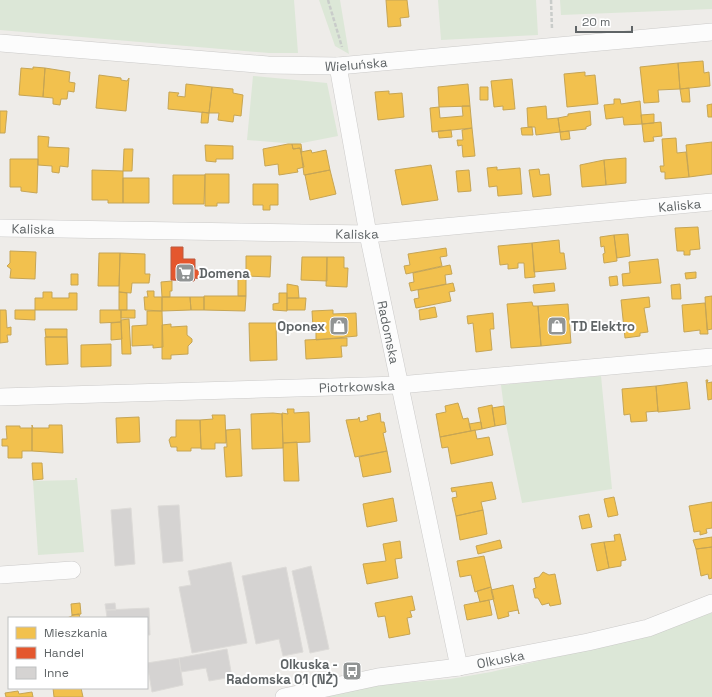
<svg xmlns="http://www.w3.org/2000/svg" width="712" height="697" font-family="'Space Grotesk',sans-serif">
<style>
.green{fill:#dce7d7}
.homes{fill:#f2c14e;stroke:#c6a555}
.shops{fill:#e4572e;stroke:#bc5b3f}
.building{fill:#d5d3d2;stroke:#dddbd8}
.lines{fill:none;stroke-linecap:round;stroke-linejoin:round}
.street-casing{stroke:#cbcac9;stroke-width:18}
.path{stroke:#c9ccca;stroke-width:2.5;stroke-dasharray:4 2;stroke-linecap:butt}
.street{stroke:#fcfcfc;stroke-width:17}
.labels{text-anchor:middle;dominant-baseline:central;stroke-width:4;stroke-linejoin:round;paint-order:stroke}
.street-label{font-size:13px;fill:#5f6466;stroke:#fff}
.poi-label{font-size:13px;font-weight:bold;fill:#5f6466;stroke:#fff;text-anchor:start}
</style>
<rect width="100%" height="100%" fill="#eeece9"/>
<path class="green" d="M0,0H294L298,53H269L0,30Z
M319,0H340L349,54L335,46Z
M438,0H536L538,35L441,40Z
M560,0H712V9L561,15Z
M253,76L327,83L338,136L297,144L247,140Z
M601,376L612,489L522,503L506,424L501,385Z
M75,478H77L84,552L38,555L33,481L75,480Z
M712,613V697H325L378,685L450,679L491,672L603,646L640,639L702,615Z"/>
<path class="homes" d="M386,0H407L409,17L400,18L401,26L388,27Z
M703,61L704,73L709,72L710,86L680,89L678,63Z
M678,63L680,89L658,90L659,102L644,103L640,67Z
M33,67L45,68L43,97L19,95L21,68L33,69Z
M45,68L70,72L69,82L75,83L74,92L68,91L67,99H61L60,105L53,104V98L43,97Z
M585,72V76L595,75L598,104L567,107L564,74Z
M99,75L121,78V80L127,81L129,78L126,111L96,108Z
M512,79L515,109L503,110V106L494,107L491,81Z
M186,84L212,87L209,113L168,109L169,92L179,93L177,96L185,97Z
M468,84L470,106L439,107L438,87Z
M212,87L233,89V93L243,95L241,116L234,115L233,122L218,120L219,113H209Z
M480,87H488V100H480Z
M689,88L690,102H682L680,89Z
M389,91V94L402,93L404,117L378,120L375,92Z
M614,99H620L621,104L640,101L642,124L624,125L623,117L606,119L604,105L614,104Z
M712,104V117H708L707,105Z
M462,106H470L472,128L432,132L430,108L439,107L440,118L463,116Z
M546,106L547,119L558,118L560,132L536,135L535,127H528L527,108Z
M0,111H7L5,133H0Z
M590,111L591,125L586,127V129L560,132L558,118L568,116V114Z
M202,112L209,113L208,123H201Z
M654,114V123L642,124L641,115Z
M661,122L662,136L653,137L654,141L644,142L642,124Z
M532,127L533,135H522L521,128Z
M472,128L475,156L463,157L462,145L458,146L457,140H463L462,130Z
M451,130L452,137L439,138L438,131Z
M569,131L570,139L561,140L560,132Z
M38,136L49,137L48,147L69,148L68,167L60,166L59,173L52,172V166L38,165Z
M676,138L677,153L686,152L689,177L665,179V172H661L660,166H664L662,139Z
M712,142V174L689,177L686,145Z
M288,144H292L293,149L300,148L304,167L297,169L298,172L279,175L278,164L265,166L263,149Z
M292,144H301L302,152H301L300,148L293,149Z
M205,145L233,146V159H216V162L206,161Z
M124,149H133L132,171H123Z
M311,150L312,153L326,150L330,170L304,175L301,152Z
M626,158V183L606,185L604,160Z
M10,159H38L37,193L21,191V187H10Z
M604,160L606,185L582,187L580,165Z
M431,165L438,200L402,205L395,170Z
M497,167V170L520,168L522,194L498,196L497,186L489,187L487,168Z
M539,169L540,175L549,174L551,195L533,197L529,170Z
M92,170L123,171V203H108V200H92Z
M330,170L336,194L310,200L305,175Z
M469,170L471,191L458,192L456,171Z
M205,174H229V203H217V206H205Z
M173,175H205L204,204H173Z
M123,178H149V203H123Z
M253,184H278V205H270V210H263V205H253Z
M698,227L700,249L690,250V255H684V251H677L675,228Z
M628,234L630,256L617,258L614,235Z
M614,235L617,261L604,263L603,254L605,253L604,246L601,247L600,237Z
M559,240L560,253H564L566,269L534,272L532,243Z
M532,243L535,277L525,278L524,263H518V268L508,269V264L500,265L498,246Z
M446,248L447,256L440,257L442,266L406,274L404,266L410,265L408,254Z
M10,251L36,252L35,279L10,278L11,269L7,266L10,263Z
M99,253H120L119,286H98Z
M120,253L145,254V274H150L149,283H132L131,293L119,292Z
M246,256H271L270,277L246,276Z
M302,257H327V281L301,280Z
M327,257H344V268H348L347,287L326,286Z
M658,259L661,283L623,286L622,274L630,273L629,262Z
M450,265L452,274L445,275L446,284L411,291L409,283L414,282L413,273Z
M696,272V278L686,279L685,273Z
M71,274H78V285H71Z
M617,276L618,285L610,286L609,277Z
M238,278H246V296H238Z
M172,281V291H170V297H162L161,282Z
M453,283L455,291L449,292L451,301L416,308L414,299L419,298L418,290Z
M554,283L555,291L534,293L533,285Z
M287,284L298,286L299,298H287Z
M680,284L681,299H672L671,285Z
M147,291H154V297H162V311L145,310L144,297H148Z
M43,292H52V298H69V293H77V310H35V298H43Z
M119,292L127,293V310H119Z
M279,293H287V311L273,310V304L279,303Z
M204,296H246L245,311L204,310Z
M712,296V329L707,330L705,297Z
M162,297H190L191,310L162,311Z
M190,297H204V310H191Z
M649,297L650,307L644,308L648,332L640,333V336L625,338L621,300Z
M287,298H306L305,310H287Z
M532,302L533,306H538L541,346L511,348L507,304Z
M705,303L708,334H700V330L684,332L682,305Z
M568,304L571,343L541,346L538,306Z
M435,307L437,317L420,320L419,310Z
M0,310H6L7,328L11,327V335H7L8,342L0,343Z
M15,310H35V320L15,319Z
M100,310H121V322L100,323Z
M121,310H135V318H121Z
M333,310V314L356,313L357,336L316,340V328H313L312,311Z
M147,311H162L163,347L153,348V345L132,346V326L147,325Z
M493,313L494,329H490L492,350L476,352L473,323L468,324L467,316Z
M129,319L131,354H122L121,320Z
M121,322L122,339L111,340V323Z
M249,323H276L277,360L250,361Z
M171,324V327L187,326V335L192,339V342L188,346V354L171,355V359H162V325Z
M45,329H67V337H46Z
M45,337H67L68,364L46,365Z
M347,338V346H341L342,357L306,359L305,340Z
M111,344V366L81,367V345Z
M706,380H708L707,383L712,382V399L708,400Z
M687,382L690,409L658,412L656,386Z
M656,386L658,411L646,412L647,421L631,422L630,414L624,415L622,389Z
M458,403L463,419L468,418L471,431L440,437L436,414L446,412L445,406Z
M492,405L495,426L482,429L478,408Z
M504,406L506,424L495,426L492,408Z
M287,409H294V413L309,412L310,442L283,443L282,413L288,414Z
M273,413L282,414L283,448L252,449L251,414Z
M380,413L381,422H384L386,432L383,433L387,451L355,457L346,420L358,419L359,417L360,422L368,420L367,416Z
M212,415H225L226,443H215V449H201L200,420L213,419Z
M139,417L140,442L117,443L116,418Z
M176,420H200L201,448H191V451H177V447H171L169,440L171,437H176Z
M481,422L482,429L471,431L469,424Z
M32,425L33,428H49V425H62L63,453L32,451Z
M6,426H20V428H32V451H22V458H8V446H2V439H7Z
M240,429L242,476L226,477L224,447H227L226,430Z
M475,430L477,439L489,437L493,455L451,464L448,447L442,448L440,437Z
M297,442L299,481H284L283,443Z
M387,451L391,472L363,477L359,457Z
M32,463H42L43,479L33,480Z
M492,482L496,499L481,502L483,510L456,516L452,498L457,497L456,491L452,492L451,488Z
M614,497L618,515L608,517L604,499Z
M393,498L397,521L367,527L363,504Z
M712,502V528L706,529L707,533L700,535V531L694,532L689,506Z
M483,510L487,534L460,540L456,516Z
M589,514L592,527L582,529L579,516Z
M620,534L626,560L621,561V566L609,568L604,542L615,541L614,535Z
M712,537V547L696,549L693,540Z
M500,540L502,548L478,554L476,546Z
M400,541L402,558L395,559L398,578L367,584L363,564L386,561L383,544Z
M604,542L609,568L597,571L591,544Z
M712,547V578L709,579L708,574L701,576L696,549Z
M484,556L491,587L475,592L471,575L460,577L457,561Z
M543,572L549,575L555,574L561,604L550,606L549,603L542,605L538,598H535L533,589L536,588L534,578L539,577Z
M513,585L519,614L518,610L508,612L509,616L498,619L491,590Z
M491,587L494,599L480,602L477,591Z
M412,596L415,610L410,611L412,617L407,618L410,634L389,638L385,616L378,617L375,603Z
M489,600L492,615L467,620L464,605Z
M80,603L81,614L72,615L71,604Z
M79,614L80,618H67L72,616V615Z
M53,688H81L83,697H54Z
M18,691L19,694L32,692L33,697H6L5,693Z"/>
<path class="shops" d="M171,247H183V259H195V270H200V279L195,278L194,281L171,280Z"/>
<path class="building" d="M179,505L183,561L163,563L158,506Z
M131,508L135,564L115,566L111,510Z
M231,562L247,643L192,653L179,587L191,585L188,571Z
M311,566L329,649L310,653L292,571Z
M286,567L303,652L283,656L279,639L256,644L242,576Z
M115,603L116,610H106L105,604Z
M149,608L150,635H147V618H107L106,610Z
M227,649L232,677L209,681L206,668L181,672L179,658Z
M179,658L183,685L152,692L147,663Z"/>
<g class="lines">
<defs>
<g id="street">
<path id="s1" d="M0,43L268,65L338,66L712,32"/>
<path id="s2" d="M338,66L368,234L459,667"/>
<path id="s3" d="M0,228L368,234L712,202"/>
<path id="s4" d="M0,397L399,385L712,357"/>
<path d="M0,575L72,570"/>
<path id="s5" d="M284,697L378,677L459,667L588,642L648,628L712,603"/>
</g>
</defs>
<use href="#street" class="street-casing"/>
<path class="path" d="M328,0L342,47
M551,0L552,29"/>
<use href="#street" class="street"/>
</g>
<defs>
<symbol id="supermarket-square" viewBox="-11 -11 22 22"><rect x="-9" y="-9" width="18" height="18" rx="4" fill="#919494" stroke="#fff"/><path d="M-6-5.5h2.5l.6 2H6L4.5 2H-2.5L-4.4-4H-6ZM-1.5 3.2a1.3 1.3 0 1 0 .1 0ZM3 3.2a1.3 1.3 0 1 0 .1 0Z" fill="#fff"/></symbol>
<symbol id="shop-square" viewBox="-11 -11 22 22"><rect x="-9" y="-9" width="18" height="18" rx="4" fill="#919494" stroke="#fff"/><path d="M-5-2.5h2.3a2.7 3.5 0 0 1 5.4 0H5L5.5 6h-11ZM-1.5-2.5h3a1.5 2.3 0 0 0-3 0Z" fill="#fff"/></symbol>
<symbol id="bus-square" viewBox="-11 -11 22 22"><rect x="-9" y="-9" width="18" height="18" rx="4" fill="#919494" stroke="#fff"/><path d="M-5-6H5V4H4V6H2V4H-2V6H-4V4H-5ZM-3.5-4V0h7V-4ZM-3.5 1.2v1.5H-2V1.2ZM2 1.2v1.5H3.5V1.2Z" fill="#fff"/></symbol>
</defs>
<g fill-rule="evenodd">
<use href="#supermarket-square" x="174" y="262" width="22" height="22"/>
<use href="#shop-square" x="328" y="315" width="22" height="22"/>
<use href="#shop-square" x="546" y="315" width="22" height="22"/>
<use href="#bus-square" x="341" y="660" width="22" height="22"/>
</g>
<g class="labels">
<g class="street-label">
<text stroke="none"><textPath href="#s1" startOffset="357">Wieluńska</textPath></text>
<text stroke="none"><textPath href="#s3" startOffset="681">Kaliska</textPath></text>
<text stroke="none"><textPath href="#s3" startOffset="33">Kaliska</textPath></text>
<text stroke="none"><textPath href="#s3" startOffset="357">Kaliska</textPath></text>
<text stroke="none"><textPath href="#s2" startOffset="271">Radomska</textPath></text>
<text stroke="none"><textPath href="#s4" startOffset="357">Piotrkowska</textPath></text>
<text stroke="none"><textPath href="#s5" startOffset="220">Olkuska</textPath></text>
</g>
<g class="poi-label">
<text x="199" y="273">Domena</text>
<text x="325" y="326" text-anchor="end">Oponex</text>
<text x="571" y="326">TD Elektro</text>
<text x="338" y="664" text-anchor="end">Olkuska -<tspan x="338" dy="15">Radomska 01 (NŻ)</tspan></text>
</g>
</g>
<rect x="8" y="617" width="140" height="72" fill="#ffffff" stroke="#bfc1c2"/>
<rect x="16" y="627" width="20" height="12" fill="#f2c14e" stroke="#bfc1c2"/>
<text x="44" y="637" font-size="12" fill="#5f6466">Mieszkania</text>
<rect x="16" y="647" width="20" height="12" fill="#e4572e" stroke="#bfc1c2"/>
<text x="44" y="657" font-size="12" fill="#5f6466">Handel</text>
<rect x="16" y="667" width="20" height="12" fill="#d5d3d2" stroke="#bfc1c2"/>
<text x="44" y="677" font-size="12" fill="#5f6466">Inne</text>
<path d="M576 26v6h56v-6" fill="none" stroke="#5f6466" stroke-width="2"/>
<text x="582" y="26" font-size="12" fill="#5f6466" stroke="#ffffff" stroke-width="3" paint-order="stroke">20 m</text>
</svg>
